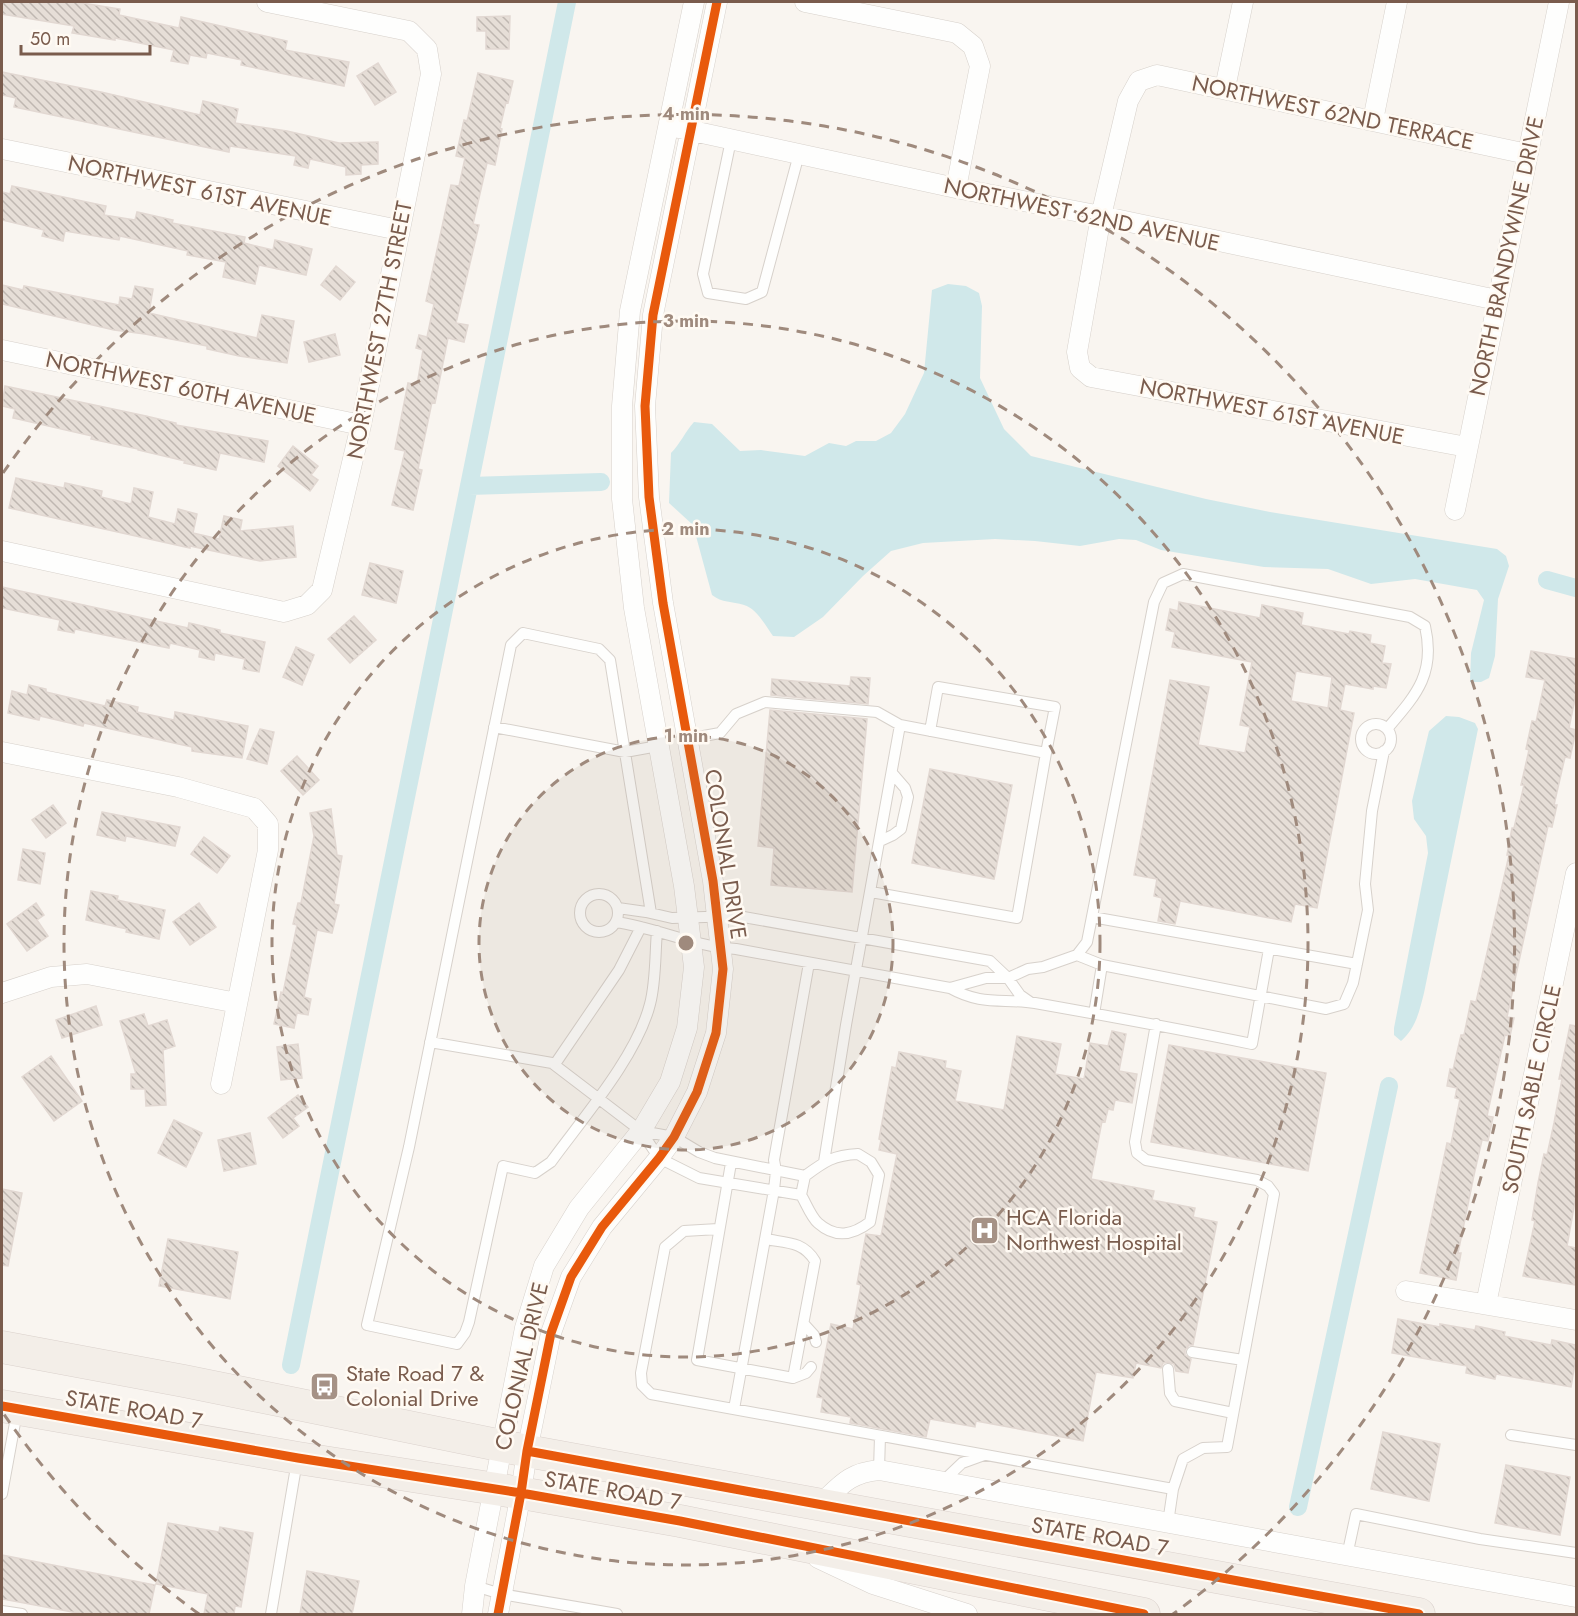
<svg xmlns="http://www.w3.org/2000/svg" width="1578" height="1616" font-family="Jost,sans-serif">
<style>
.water{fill:#d0e8ea}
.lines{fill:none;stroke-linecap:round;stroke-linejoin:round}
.canal{stroke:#d0e8ea;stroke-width:18}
.building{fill:url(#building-back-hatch);stroke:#e2d8d2;stroke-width:1.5;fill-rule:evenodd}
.lane-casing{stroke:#d7d1cb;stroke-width:12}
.street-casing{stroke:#d7d1cb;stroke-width:21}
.primary-casing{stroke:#dad1cc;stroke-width:33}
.lane{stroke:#fefefd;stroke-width:10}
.street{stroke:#fefefd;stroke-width:20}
.primary{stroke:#f3eee8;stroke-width:32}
.cycleway-casing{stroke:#fffaf3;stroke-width:13}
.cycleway{stroke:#e8590c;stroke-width:9}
.ring{fill:none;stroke:#9f8a7d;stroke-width:3;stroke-dasharray:10 8}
.labels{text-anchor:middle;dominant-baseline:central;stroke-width:5;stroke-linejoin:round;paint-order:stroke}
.street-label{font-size:22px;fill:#7a5c4d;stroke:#fffaf3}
.poi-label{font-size:22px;fill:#7a5c4d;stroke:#fffaf3;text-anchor:start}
.centre{fill:#9f8a7d;stroke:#fffaf3;stroke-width:3}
.ring-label{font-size:18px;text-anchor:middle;font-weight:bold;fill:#9f8a7d;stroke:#fffaf3;stroke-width:5;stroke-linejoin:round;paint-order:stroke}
</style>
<defs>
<pattern id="building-back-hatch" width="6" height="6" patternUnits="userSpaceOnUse" patternTransform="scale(1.5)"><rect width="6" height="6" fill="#e6ded7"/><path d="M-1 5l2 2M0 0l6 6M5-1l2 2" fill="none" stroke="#bfb7b1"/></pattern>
</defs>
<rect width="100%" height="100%" fill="#f9f5f0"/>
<path class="water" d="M948,284L966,286L979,293L982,306L980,378L1004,429L1031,456L1206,499L1270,512L1497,549L1506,556L1509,566L1498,599L1495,656L1489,678L1481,682H1470L1471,653L1484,600L1477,590L1415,579L1371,584L1328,569L1264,567L1161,550L1136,540L1119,539L1080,546L1035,541L995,539L923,543L891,551L863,576L823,617L794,637L773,636C766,626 756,608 744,605C732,601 722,603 712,595L693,525L669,503L671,453C680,444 685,432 694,422L712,424L740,451L761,450L805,456L829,443L846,446L856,441H876L891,433L905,414L924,373L932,290Z
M1446,716L1459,717L1475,723L1478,729L1424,993C1419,1012 1416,1028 1401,1041L1394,1035V1028L1428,853L1426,836L1414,819L1412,801L1429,731Z"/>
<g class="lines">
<path class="canal" d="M469,486L601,482
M1547,580L1576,588
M291,1365L567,2
M1298,1507L1389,1086"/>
</g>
<path class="building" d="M2,2H76L120,9L119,15L179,28L181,17L287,41L285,50L349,62L344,86L241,65L242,60L207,53L206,58L190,55L188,64L171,61L174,50L115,38V40L72,33L74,26L2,14Z
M510,16L509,49H486V31H477V17Z
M378,63L396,92L375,105L357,76Z
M2,72L101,92L200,115L203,101L238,109L235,123L287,131L339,143L378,142V164L361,165V174L346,175V167L310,159L308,168L294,165L296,156L230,146L229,152L14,107L16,98L2,95Z
M478,73L513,81L508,103L506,102L500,128L502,129L495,165L487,163L473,224L479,225L456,323L468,325L464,342L448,338L435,403L432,402L418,469L422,470L413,510L392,505L405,451L395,449L408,383L417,385L423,350L416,348L419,335L427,337L434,304L426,301L451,185L459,186L465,158L456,156L464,120L467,121Z
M12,186L106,206L104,215L135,220L137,212L173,220L172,223L245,237L244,243L273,250L275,240L312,249L306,275L259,265L255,284L223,277L226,262L187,255L188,251L120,236L119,240L65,231L63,241L42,236L44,230L2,220V192L10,194Z
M336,266L355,282L340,300L321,285Z
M2,285L23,290L24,286L119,305L120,297L132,299L135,286L153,289L149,313L257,338L262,315L294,321L287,363L239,356L207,349V346L145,334L114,330L2,304Z
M335,334L340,355L309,362L304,342Z
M5,386L146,416L176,423V425L268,441L264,462L220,453L216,470L184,463L185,461L138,450V449L91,439L92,436L13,418L15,409L2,406Z
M293,446L318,466L311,475L318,480L310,491L278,466Z
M16,478L64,488L65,483L102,491L101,497L131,504L134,488L153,492L148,517L175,524L178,509L197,514L193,533L219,539L224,516L242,520L240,531L293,526L296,557L260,561L190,546V548L9,508Z
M370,563L403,571L396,603L362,595Z
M2,587L188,628L189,623L220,630V633L265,642L259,672L243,669L245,659L215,653L214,660L199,657L200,650L170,643L169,648L75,629L74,633L58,630L60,620L2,608Z
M1179,602L1260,618L1262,605L1303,613L1301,625L1349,634L1350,631L1371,635L1370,643L1385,646L1382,663L1391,664L1386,688L1373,686V689L1345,684L1340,710L1354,713L1317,908L1295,904L1291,922L1180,901L1175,924L1158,921L1162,898L1154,896L1157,879L1134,875L1170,680L1209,687L1198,745L1245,753L1250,727L1240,725L1252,662L1172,647L1175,632L1166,630L1170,609L1178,611ZM1296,671L1332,677L1328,708L1291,701Z
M354,616L376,640L350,663L328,639Z
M296,647L314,655L302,685L283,677Z
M1531,651L1576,659V694L1569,728L1576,730L1570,758L1565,757L1554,805H1557L1552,827L1548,826L1507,1017L1514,1018L1510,1036L1505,1035L1497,1070L1487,1116L1493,1117L1488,1141L1482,1140L1474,1175L1458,1253H1461L1456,1280L1420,1273L1447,1143L1451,1144L1460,1099L1455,1098L1457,1088L1447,1086L1450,1069L1453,1070L1461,1035H1464L1471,1001L1476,1002L1509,855H1507L1512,828H1514L1524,785H1521L1529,750L1526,749L1532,721L1536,722L1545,680L1526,677Z
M851,677L870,678L868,704L771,695L772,679L850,686Z
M29,685L46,689V692L105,706L107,700L138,707L137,712L174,720L175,712L248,726L242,758L192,751V747L84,723L83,726L40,716L39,720L8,713L12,691L27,695Z
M770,710L867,719L852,892L771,885L774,848L758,846Z
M260,729L274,732L267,764L247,759Z
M297,756L319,780L303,795L281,771Z
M930,769L1012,785L994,879L912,863Z
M53,805L66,823L46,838L32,820Z
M331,809L337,855L342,856L334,904L339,905L332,933L317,930L304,997L311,999L308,1015L297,1013L294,1028L274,1024L281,992L283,993L297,925L293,924L298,903H301L314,836L310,813Z
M102,812L180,827L175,846L126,836L125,841L97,835Z
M204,837L230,856L217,873L191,854Z
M23,849L45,853L40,884L18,880Z
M91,891L118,896L117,900L165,910L159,939L126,932L127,929L86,920Z
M36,903L44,915L37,920L48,936L27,951L7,924Z
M199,903L216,927L190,945L173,922Z
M96,1006L102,1025L62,1038L56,1020Z
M144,1014L148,1026L167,1020L175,1046L163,1050L166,1105L146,1106L145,1089H131V1074H136L120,1021Z
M1570,1025L1576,1026V1196L1567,1246L1576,1248V1285L1523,1276L1535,1221L1532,1220L1538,1183L1544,1154L1547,1155L1554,1123L1562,1079H1559Z
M1112,1031L1126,1034L1119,1071L1137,1074L1132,1103L1115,1100L1113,1110L1108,1109L1105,1122L1102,1121L1091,1179L1154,1191L1152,1200L1195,1208L1193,1217L1217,1222L1193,1345H1189L1185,1350V1355L1191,1359L1188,1373L1176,1371L1174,1364L1168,1362L1163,1363L1161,1368L1136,1363L1133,1378L1096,1372L1083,1441L976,1421L975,1427L930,1419L926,1437L850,1423L851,1417L821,1412L823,1398L817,1397L831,1324L853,1329L861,1285L857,1284L866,1234L881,1236L897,1154L879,1150L881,1140L879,1139L892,1067L896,1068L899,1052L946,1061L945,1068L961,1071L955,1101L1004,1110L1017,1036L1061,1044L1055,1074L1084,1079L1090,1043L1108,1046Z
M298,1044L302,1078L281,1080L277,1047Z
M1169,1045L1326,1073L1308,1171L1151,1142Z
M51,1056L82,1101L54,1121L22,1077Z
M298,1095L308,1107L293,1118L299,1126L283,1138L268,1118Z
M174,1120L202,1133L186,1167L158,1153Z
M250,1133L256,1164L224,1171L218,1140Z
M2,1189L22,1193L8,1266L2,1265Z
M168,1239L238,1252L230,1299L159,1286Z
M1398,1319L1440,1327V1324L1475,1330L1476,1326L1505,1332L1504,1336L1551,1345L1552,1340L1576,1345V1358L1571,1387L1496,1374L1495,1379L1466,1373L1467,1366L1392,1353Z
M1383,1432L1440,1444L1429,1501L1371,1489Z
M1506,1465L1570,1477L1560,1535L1495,1523Z
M168,1523L219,1532L220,1527L253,1533L241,1607L235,1606L234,1614H204L208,1594L156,1584Z
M2,1555L155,1585L149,1614H83L2,1599Z
M307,1571L359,1581L352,1614H300Z"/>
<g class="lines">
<defs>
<path id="lane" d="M731,140L703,274L708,293L746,299L762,292L799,154
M1361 739a15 15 0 1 1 30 0a15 15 0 1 1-30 0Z
M494,727L625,752L658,746
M930,731L938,687L1055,707L1046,753
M687,739L720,733L736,714L765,702L877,712L900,725L1046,753L1017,918L871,892
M880,841L893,835L901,829L908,797L905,788L892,773
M580 913a19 19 0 1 1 38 0a19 19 0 1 1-38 0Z
M618,908L646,912L672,918L738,916L990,961L1008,978L1020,995L1030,1002
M651,913L610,660L599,649L523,633L511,645L409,1147L367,1325L457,1344L465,1333L469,1322L503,1166L535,1173L551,1162C583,1118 637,1056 650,1004C656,982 655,953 657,931
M1092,917L1357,964
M616,922C657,928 695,947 736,949L950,988C982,1006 1002,998 1035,1003C1108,1016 1180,1029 1252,1044L1269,949
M1077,955L1102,965L1326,1009L1344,1004L1353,983L1368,910L1365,884L1372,811L1384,751
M950,988L986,978H1008L1028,969L1043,967L1077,955L1087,942L1154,602L1163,583L1183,574L1410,617L1425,626C1436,674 1416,695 1387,729
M1094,1014L1102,965
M1156,1024L1135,1142L1137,1153L1146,1160L1257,1180L1268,1186L1274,1194L1227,1447L1203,1448L1183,1459L1173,1489L1168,1523
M430,1042L552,1063L641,1131L659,1158L699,1178L801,1195
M555,1064L619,970L641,927
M641,1131L674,1137L699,1152L715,1158L805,1176
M858,1154L871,1162L879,1175L870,1222C853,1235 836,1239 818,1223C811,1217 806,1203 801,1195L805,1176C824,1162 833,1155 858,1154Z
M824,1162L846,1025L900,725
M731,1163L697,1360L793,1378L815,1261C803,1241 786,1243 765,1239
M718,1229L684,1231L665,1247L641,1373L642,1385L651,1394L1173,1489
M804,1324L814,1335L816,1342
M1192,1352L1243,1360
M1168,1369L1170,1393L1175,1401L1233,1413
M793,1378L806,1373L811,1367
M734,1409L774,1190L776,1171L774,1160L809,963
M1511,1435L1576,1445
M879,1470L880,1436
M942,1482L962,1463L984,1455
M2,1494L17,1412
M1347,1556L1356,1514L1480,1539L1576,1553
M475,1586L501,1594L617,1614
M2,1611L22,1614
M271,1614L297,1461"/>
<path id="street" d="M805,2L957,33L973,46L980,66L956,188
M1225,88L1243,2
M1373,120L1397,2
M679,128L956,188L1101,216L1497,300
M2,149L399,230
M2,350L361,425
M1467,447L1091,377L1080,368L1077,352L1101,216L1128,101L1139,81L1157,75L1527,154
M1455,510L1559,2
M2,551L284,612L307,605L322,590L361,425L431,74L427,49L409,31L267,2
M2,752L178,787L254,808L268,824V850L221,1084
M2,993L51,977L87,974L237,1003
M1406,1291L1576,1320
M1486,1304L1576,873
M821,1504C841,1485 849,1473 879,1470L1576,1597
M818,1558L873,1584L967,1614
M472,1614L475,1586L525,1328L544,1266L579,1208L641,1131L670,1082L687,1028L694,967L684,886L634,608L622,499V406L630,311L694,2
M498,1614L521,1493L527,1451L551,1333L571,1277L602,1227L659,1158L674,1137L697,1092L716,1033L723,969L713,881L663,603L649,497L645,406L653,315L717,2"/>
<path id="primary" d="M2,1347L184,1381L527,1451L1419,1614
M2,1406L298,1458L521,1493L680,1521L1144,1614"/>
</defs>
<use href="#lane" class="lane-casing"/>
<use href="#street" class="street-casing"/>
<use href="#primary" class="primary-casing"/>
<use href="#lane" class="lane"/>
<use href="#street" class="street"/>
<use href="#primary" class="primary"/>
<defs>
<path id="cycleway" d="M2,1406L298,1458L521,1493L680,1521L1144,1614
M527,1451L1419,1614
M498,1614L521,1493L527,1451L551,1333L571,1277L602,1227L659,1158L674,1137L697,1092L716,1033L723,969L713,881L663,603L649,497L645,406L653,315L717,2"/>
</defs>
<use href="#cycleway" class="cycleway-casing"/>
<use href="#cycleway" class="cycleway"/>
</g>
<circle cx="686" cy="943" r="207" fill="#9f8a7d" fill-opacity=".12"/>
<g class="ring">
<circle cx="686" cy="943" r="207"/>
<circle cx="686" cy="943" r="414"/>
<circle cx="686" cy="943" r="622"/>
<path d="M199 1614A829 829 0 0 1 3 1413M3 473A829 829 0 1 1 1173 1614"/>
</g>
<defs>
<symbol id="hospital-square" viewBox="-11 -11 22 22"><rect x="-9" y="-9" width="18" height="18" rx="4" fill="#a69286" stroke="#fffaf3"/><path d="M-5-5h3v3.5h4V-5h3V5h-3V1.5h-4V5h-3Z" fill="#fff"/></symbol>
<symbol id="bus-square" viewBox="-11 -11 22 22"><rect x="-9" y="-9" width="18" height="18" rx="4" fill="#a69286" stroke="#fffaf3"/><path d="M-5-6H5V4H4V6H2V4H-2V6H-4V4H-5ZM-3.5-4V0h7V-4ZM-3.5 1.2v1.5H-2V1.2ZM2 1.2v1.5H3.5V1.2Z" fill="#fff"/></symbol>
</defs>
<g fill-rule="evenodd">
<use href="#hospital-square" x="968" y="1214" width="33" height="33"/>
<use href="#bus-square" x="308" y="1370" width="33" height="33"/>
</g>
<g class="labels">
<g class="street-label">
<text transform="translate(1333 112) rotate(12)">NORTHWEST 62ND TERRACE</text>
<text transform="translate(200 190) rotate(12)">NORTHWEST 61ST AVENUE</text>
<text transform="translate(1082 214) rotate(12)">NORTHWEST 62ND AVENUE</text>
<text transform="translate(1506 256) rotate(-78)">NORTH BRANDYWINE DRIVE</text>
<text transform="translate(379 330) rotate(-79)">NORTHWEST 27TH STREET</text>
<text transform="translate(181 387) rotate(12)">NORTHWEST 60TH AVENUE</text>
<text transform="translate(1272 411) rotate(11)">NORTHWEST 61ST AVENUE</text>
<text transform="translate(726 854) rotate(81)">COLONIAL DRIVE</text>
<text transform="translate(1531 1089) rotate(-78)">SOUTH SABLE CIRCLE</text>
<text transform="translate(521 1366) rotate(-77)">COLONIAL DRIVE</text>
<text transform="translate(134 1409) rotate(10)">STATE ROAD 7</text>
<text transform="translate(613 1490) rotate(10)">STATE ROAD 7</text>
<text transform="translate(1100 1536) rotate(10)">STATE ROAD 7</text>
</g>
<g class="poi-label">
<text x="1006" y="1217">HCA Florida<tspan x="1006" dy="25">Northwest Hospital</tspan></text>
<text x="346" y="1373">State Road 7 &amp;<tspan x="346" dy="25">Colonial Drive</tspan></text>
</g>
</g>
<circle cx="686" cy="943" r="9" class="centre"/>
<g class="ring-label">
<text x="686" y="120">4 min</text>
<text x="686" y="327">3 min</text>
<text x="686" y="535">2 min</text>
<text x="686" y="742">1 min</text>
</g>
<rect width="1578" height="1616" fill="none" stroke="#7a5c4d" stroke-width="6"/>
<path d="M21 45v9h129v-9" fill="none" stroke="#7a5c4d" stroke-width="3"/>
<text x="30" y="45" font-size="18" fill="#7a5c4d" stroke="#fffaf3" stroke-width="4.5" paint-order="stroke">50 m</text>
</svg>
